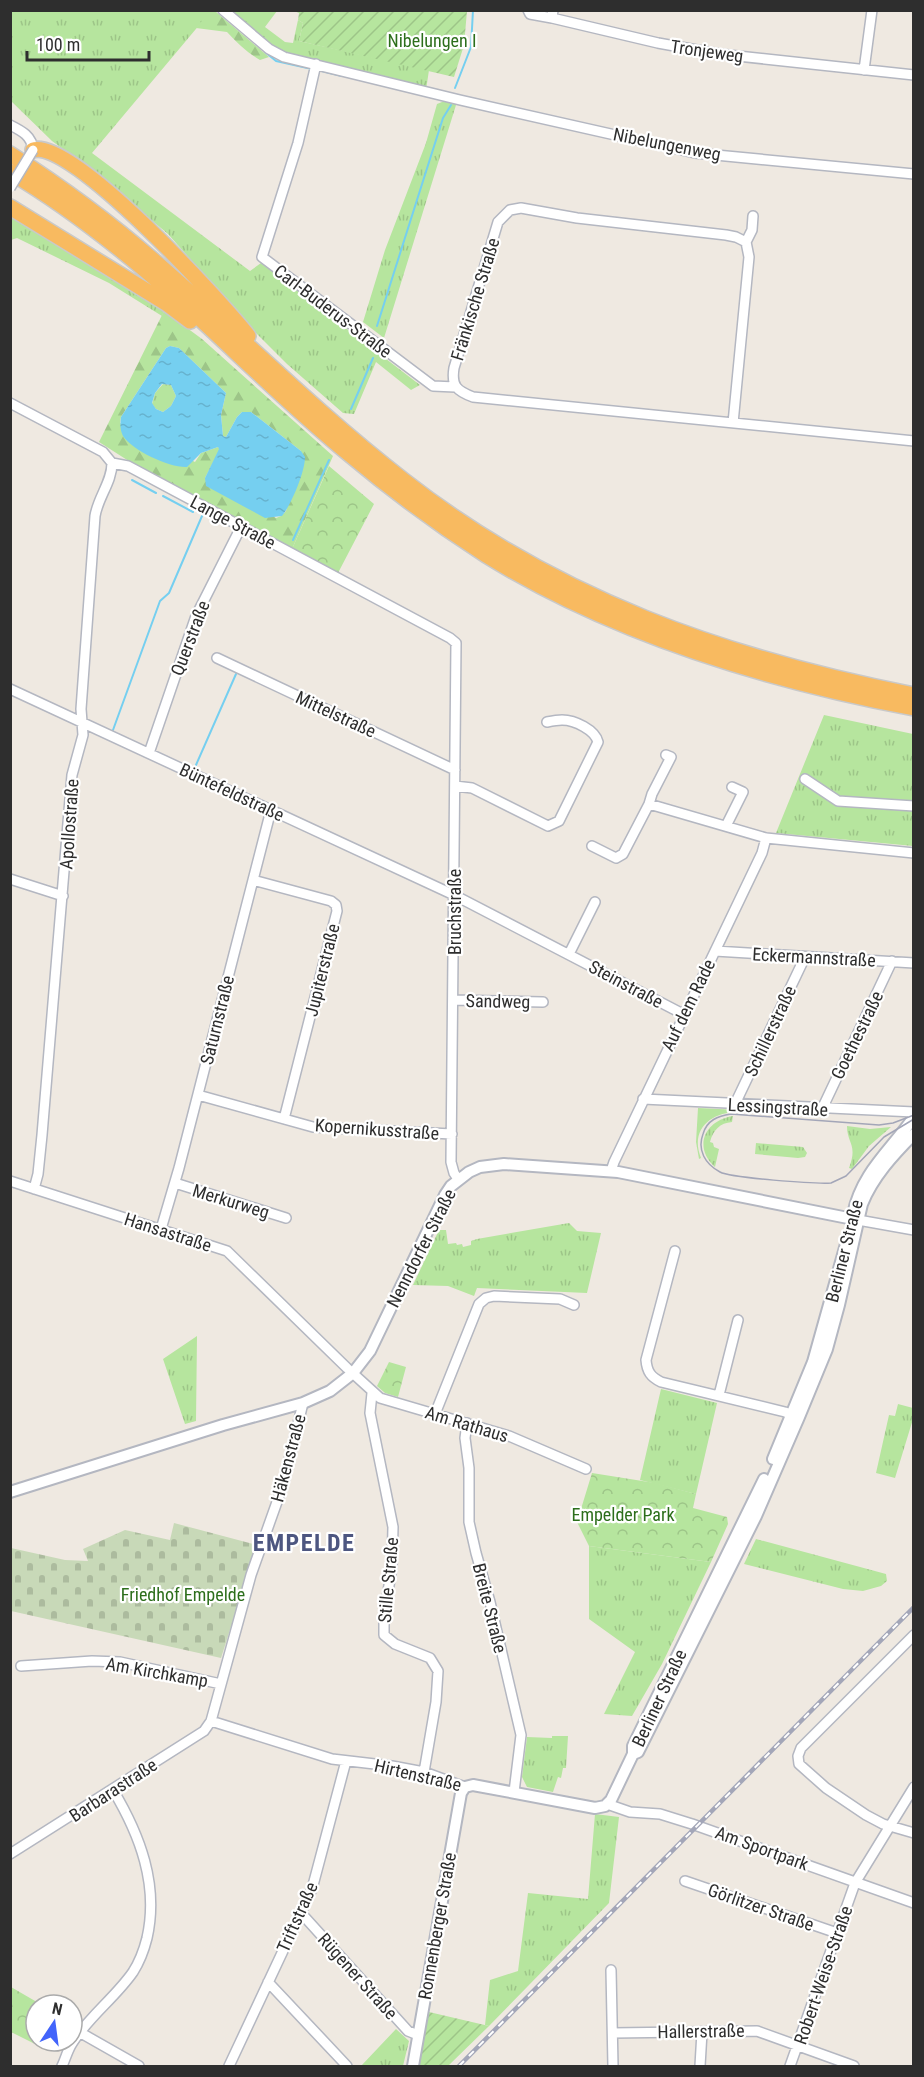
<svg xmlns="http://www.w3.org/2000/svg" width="924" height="2077" font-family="'Roboto Condensed',sans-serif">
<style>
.grass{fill:url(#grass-tufts)}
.forest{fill:url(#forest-firs);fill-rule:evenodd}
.cemetery{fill:url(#cemetery-stones)}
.park{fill:url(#park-crowns)}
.garden{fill:url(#garden-furrows)}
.water{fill:url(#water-ripples);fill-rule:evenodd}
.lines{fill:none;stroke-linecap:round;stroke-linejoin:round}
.stream{stroke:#75cff0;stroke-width:2}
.minor-casing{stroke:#b4b7c1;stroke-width:12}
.tertiary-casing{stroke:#b4b7c1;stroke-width:14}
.trunk-casing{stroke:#c9c9c9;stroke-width:18}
.minor{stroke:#fff;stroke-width:9}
.tertiary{stroke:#fff;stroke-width:10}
.trunk{stroke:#f8ba60;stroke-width:15}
.tram{stroke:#a3a6b8;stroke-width:1.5}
.rail-casing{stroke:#a3a6b8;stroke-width:4.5}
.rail{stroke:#fff;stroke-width:2;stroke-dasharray:7;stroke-linecap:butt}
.minor-bridge-casing{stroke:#b4b7c1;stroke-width:12;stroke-linecap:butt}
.minor-bridge{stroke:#fff;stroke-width:9}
.labels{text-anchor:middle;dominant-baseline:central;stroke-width:4.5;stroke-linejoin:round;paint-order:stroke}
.park-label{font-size:18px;fill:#2c6e1b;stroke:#fff}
.street-label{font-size:18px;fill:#2e2e2e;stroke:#fff}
.district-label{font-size:24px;font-weight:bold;letter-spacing:1.5px;fill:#4d5680;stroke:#fff}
</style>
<defs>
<pattern id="grass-tufts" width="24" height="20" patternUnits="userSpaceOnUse" patternTransform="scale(1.5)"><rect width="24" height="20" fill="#b6e59e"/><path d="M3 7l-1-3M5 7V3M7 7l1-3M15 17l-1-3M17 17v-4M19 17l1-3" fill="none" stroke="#9dc588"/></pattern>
<pattern id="forest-firs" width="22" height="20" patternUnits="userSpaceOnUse" patternTransform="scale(1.5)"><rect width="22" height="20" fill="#b6e59e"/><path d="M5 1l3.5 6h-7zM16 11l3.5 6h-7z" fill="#9dc588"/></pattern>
<pattern id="cemetery-stones" width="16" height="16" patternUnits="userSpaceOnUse" patternTransform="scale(1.5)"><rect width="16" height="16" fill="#c8d9b8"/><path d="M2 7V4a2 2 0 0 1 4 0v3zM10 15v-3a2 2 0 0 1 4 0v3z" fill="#acbb9e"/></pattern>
<pattern id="park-crowns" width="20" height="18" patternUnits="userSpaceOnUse" patternTransform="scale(1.5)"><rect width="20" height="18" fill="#b6e59e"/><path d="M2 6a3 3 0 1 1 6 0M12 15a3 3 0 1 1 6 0" fill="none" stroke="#9dc588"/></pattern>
<pattern id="garden-furrows" width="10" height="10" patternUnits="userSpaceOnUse" patternTransform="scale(1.5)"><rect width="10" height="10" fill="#b6e59e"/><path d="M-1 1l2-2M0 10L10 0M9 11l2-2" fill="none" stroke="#9dc588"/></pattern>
<pattern id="water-ripples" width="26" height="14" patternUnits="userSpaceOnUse" patternTransform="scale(1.5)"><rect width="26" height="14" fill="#75cff0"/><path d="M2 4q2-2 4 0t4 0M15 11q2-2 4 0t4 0" fill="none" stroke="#66b2ce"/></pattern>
</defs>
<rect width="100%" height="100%" fill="#efe9e1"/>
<path class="grass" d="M10,11H211L92,153L250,271L261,263L420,385L411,390L376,362L354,414L343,413L287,364L256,333L168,234L93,171L52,141L11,101Z
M225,11H277L265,27L285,42L293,43L298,20L303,23L299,41L429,70L426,90L285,56Z
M447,100L457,102L456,105L384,338L363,322L385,250L426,143L437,104Z
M15,217L31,225L164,311L162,316L109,283L17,238L11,240V218Z
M163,384L171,385L176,396L171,406L163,412L156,409L152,404L155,393Z
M824,715L913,734V846L776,833Z
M698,1108L740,1110V1112C713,1111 689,1128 701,1158L699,1159L696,1142Z
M733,1116L732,1122C720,1123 713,1130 710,1142L713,1143L714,1147L719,1149L715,1167C692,1146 706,1120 733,1116Z
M847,1126L870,1129L891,1127L869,1146L852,1169L849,1168C858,1144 847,1144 847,1126Z
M756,1143L803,1147L807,1153L805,1157L798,1158L755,1154Z
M569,1223L577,1231L601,1233L587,1293L477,1288L474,1296L448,1286L413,1285L439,1230H446L448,1244L456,1243L457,1245L462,1244L463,1247L471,1245V1241L477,1239Z
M197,1336L196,1421L185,1424L163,1359Z
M661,1389L717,1403L696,1494L640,1480Z
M898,1404L913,1408V1419L895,1478L876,1473L889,1415L895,1416Z
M756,1539L886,1574L887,1581L881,1586L863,1591L843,1589L744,1564Z
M589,1546L711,1562L662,1664L632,1716L604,1714L635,1652L589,1619Z
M552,1736H568L566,1768H563L561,1778L558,1777L553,1792L527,1787L522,1777L527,1737L552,1738Z
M595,1814L619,1817L609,1903L489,2026L485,2025L490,1980L518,1971L528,1893L588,1899Z
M396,2029L409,2041L403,2066H361Z"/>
<path class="forest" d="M211,10L215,11L269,57L260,60C249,54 236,42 227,32L196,28Z
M164,311L202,339L333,456L292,549L135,465L99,442ZM170,346L179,348L226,393L221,415L223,436L226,437L237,417L242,412H251L301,451L286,511L281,516L276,518L205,478L220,449L218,447L201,453L195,462L120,423L121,417L166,348Z"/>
<path class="cemetery" d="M174,1523L257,1545L221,1658L11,1611V1548L65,1560L88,1561L83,1549L125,1530L170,1540Z"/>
<path class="park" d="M329,466L374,504L338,573L292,549Z
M389,1362L406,1367L398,1397L385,1393L377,1386Z
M592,1473L655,1483L696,1494L693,1508L727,1517L728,1524L711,1562L589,1546L577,1522Z
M11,1987L42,2005H36L35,2044L11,2032Z"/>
<path class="garden" d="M294,11H467L464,45L454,77L299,41L303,23L298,20L299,13Z
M429,2012L489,2026L448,2066H419Z"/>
<path class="water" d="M170,346L179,348L226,393L221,415L223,436L226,437L237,417L242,412H251L301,451L305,457C305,472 291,505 282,516L265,518L206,486L205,478L219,449L218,447L201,453L187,467C170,468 133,451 123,436C120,430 120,424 121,417L166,348ZM162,384L171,385L176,396L171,406L163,412L156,409L152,403L155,393Z"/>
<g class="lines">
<path class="stream" d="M265,52L276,61L312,69
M318,70L342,76
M455,88L471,47L473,10
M377,326L443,118L451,105
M351,409L373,358
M132,480L156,493
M163,496L193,512
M293,540L329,460
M113,730L160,601L169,593L202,516
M196,765L236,674"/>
<defs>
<path id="minor" d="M223,10L269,49L284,57L460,100L695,153L914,174
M528,10L530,14L552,18L553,10
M552,18L658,43L719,54L914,75
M316,64L298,143L262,257L433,386L455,387
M864,70L872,10
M10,125C22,131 32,136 33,150
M746,242L752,230L753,216
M10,403L103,452L112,463L128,466L450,638L456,643L451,1162L454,1173L458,1179
M733,423L749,257L746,242L736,237L726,235L577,218L521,208L510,210L498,222L454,368C451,386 457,391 473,397L914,441
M217,658L455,770
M10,689L454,895L683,1014
M149,753L196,616L241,527
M805,779L838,801L914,806
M455,786L472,788L548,826L559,821L598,742C595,730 575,720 562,720C558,720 552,721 547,722
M649,804L652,794L671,757L666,755
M726,826L743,792L732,787
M592,846L616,858L623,854L649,804L766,838L914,853
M10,879L63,896
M253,880L331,901L336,905L337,911L284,1119
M715,951L914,963
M569,954L595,902
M453,1000L543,1002
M198,1095L313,1127L452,1134
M643,1099L914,1112
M735,1104L805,957
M822,1109L892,961
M611,1171L614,1162L762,853L766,838
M10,1181L227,1251L347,1368L380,1398L509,1436L586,1469
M175,1183L286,1218
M34,1189L38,1174L42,1135L72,775L83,735L81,709L95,516C98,497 112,482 112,463
M858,1220L914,1230
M161,1229L179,1168L271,810
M675,1251L646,1360C647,1372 651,1377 661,1382L785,1412L798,1417
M372,1393L370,1413L393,1527L392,1567L384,1616V1635L395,1644L430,1658L438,1671L436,1702L424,1772
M719,1395L738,1320
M435,1414L479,1304L486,1298L494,1296L560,1299L574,1305
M467,1423L465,1438L469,1468V1522L476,1553L490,1602L521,1735L514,1792
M914,1635L801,1748L798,1756L799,1764L826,1788L866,1815L883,1824L914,1833
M21,1666L92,1661L120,1662L221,1684
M211,1721L332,1759L392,1766L424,1772L465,1787
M607,1804L630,1812L660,1814L692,1824L914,1903
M10,1854L204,1731L211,1721L251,1575L283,1485L303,1403
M685,1881L837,1933
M301,1913L408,2031L418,2035
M611,1970L613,2066
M268,1982L347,2066
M81,2033L139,2066
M613,2033L757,2031L854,2066
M62,2066C65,2060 67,2052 71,2045C87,2018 115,1998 133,1972C140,1961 144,1950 147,1938C159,1885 140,1835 113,1790
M229,2066L312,1889L346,1761
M700,2066L702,2032
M790,2066L855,1883L914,1787"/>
<path id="tertiary" d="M853,1214C862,1172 890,1151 914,1117
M773,1459L813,1362L846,1244
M10,1492L223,1425L303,1403L330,1391L353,1373L370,1351L445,1195L451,1186L469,1172L480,1167L504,1164L618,1172L858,1220
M633,1754V1746L764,1479
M413,2066L461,1793L465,1787L473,1785L595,1808L605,1806L611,1800L633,1754L638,1752L756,1516L799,1417L827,1349L839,1305L862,1204C873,1177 893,1155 914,1134"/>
<path id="trunk" d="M33,150C71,137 222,303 248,336
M10,154C60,186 108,221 153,260C237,333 315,412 403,480C555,599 726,658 914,695
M10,172C69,207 122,249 173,294C232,347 287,403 348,453C392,490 438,524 486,555C615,635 766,680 914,708
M10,207L166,303L190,321"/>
</defs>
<use href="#minor" class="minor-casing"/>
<use href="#tertiary" class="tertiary-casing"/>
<use href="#trunk" class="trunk-casing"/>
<use href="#minor" class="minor"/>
<use href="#tertiary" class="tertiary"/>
<use href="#trunk" class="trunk"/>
<path class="tram" d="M914,1115L893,1123L879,1125L731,1114C718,1116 707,1120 703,1134C697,1150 705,1164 720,1172C731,1178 815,1184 831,1183L846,1176L884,1137L914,1119"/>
<defs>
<path id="rail" d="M459,2066L914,1607"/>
</defs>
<use href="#rail" class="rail-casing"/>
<use href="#rail" class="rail"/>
<defs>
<path id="minor-bridge" d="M10,188L33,150"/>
</defs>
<use href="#minor-bridge" class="minor-bridge-casing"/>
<use href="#minor-bridge" class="minor-bridge"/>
</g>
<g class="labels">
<g class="park-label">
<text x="432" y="40">Nibelungen I</text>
<text x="623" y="1514">Empelder Park</text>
<text x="183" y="1594">Friedhof Empelde</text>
</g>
<g class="street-label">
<text transform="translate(707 51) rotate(8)">Tronjeweg</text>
<text transform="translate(667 144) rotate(11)">Nibelungenweg</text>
<text transform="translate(475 299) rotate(-73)">Fränkische Straße</text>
<text transform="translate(333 311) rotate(37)">Carl-Buderus-Straße</text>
<text transform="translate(233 522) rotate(28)">Lange Straße</text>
<text transform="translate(190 638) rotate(-69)">Querstraße</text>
<text transform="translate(336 714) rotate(25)">Mittelstraße</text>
<text transform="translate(232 792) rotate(25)">Büntefeldstraße</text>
<text transform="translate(69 824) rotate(-86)">Apollostraße</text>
<text transform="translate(454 912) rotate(-90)">Bruchstraße</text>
<text transform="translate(814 957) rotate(3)">Eckermannstraße</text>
<text transform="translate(322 970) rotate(-76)">Jupiterstraße</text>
<text transform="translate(626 984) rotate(28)">Steinstraße</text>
<text transform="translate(498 1001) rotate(1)">Sandweg</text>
<text transform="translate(688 1005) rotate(-64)">Auf dem Rade</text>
<text transform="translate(217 1020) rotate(-76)">Saturnstraße</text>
<text transform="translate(770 1031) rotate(-65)">Schillerstraße</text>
<text transform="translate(857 1035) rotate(-64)">Goethestraße</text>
<text transform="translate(778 1107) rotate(3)">Lessingstraße</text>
<text transform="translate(377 1129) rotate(4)">Kopernikusstraße</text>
<text transform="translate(231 1201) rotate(17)">Merkurweg</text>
<text transform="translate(168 1232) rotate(18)">Hansastraße</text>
<text transform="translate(421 1248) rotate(-63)">Nenndorfer Straße</text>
<text transform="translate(844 1251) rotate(-76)">Berliner Straße</text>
<text transform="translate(467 1424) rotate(17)">Am Rathaus</text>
<text transform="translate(288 1458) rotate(-75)">Häkenstraße</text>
<text transform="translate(388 1580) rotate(-85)">Stille Straße</text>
<text transform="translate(490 1608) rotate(76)">Breite Straße</text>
<text transform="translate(157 1672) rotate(10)">Am Kirchkamp</text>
<text transform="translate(659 1698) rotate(-65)">Berliner Straße</text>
<text transform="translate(418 1775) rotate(13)">Hirtenstraße</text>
<text transform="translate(113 1790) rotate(-33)">Barbarastraße</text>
<text transform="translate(762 1848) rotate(20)">Am Sportpark</text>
<text transform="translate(761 1907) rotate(19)">Görlitzer Straße</text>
<text transform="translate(297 1917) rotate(-66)">Triftstraße</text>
<text transform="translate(437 1926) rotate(-80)">Ronnenberger Straße</text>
<text transform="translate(823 1975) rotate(-71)">Robert-Weise-Straße</text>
<text transform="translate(358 1976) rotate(48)">Rügener Straße</text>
<text transform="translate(701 2031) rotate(-1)">Hallerstraße</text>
</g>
<g class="district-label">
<text x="304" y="1543">EMPELDE</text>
</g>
</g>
<rect width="924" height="2077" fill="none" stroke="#2e2e2e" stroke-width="24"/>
<g transform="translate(54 2023) rotate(13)"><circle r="28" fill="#ffffff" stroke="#ababab" stroke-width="1.5"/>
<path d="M0-4.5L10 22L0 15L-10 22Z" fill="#4264fb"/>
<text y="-9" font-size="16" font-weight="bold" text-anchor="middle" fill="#2e2e2e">N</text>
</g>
<path d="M27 51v9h122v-9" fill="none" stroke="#2e2e2e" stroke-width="3"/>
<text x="36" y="51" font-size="18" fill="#2e2e2e" stroke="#ffffff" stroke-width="4.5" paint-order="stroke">100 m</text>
</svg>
